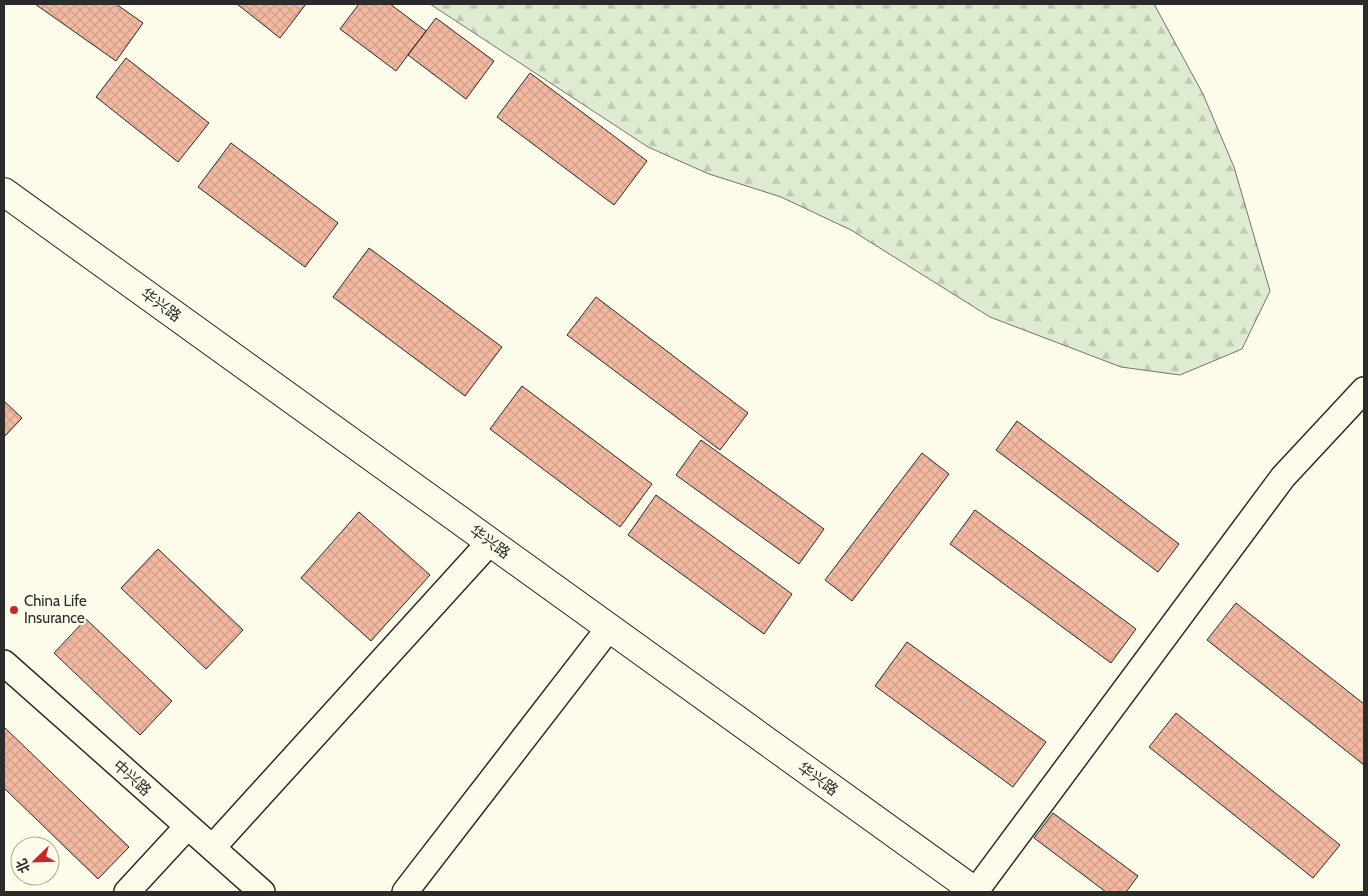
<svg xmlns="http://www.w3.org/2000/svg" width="1368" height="896" font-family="Cabin,'Noto Sans SC',sans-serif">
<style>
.forest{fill:url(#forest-firs);stroke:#74746e}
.building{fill:url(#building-cross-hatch);stroke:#2b2b2b}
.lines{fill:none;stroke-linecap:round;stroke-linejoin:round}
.minor-casing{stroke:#2b2b2b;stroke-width:28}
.major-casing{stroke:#2b2b2b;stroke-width:30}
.minor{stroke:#fdfbea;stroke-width:25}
.major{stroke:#fdfbea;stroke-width:28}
.poi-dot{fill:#c62828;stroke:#fdfbea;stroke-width:2}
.labels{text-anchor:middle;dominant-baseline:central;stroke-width:4;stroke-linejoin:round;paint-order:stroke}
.street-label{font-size:15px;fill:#2b2b2b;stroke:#fdfbea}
.poi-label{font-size:15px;fill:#2b2b2b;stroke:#fdfbea;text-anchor:start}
</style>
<defs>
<pattern id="forest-firs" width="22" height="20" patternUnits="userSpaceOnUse" patternTransform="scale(1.25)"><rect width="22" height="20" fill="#deebd1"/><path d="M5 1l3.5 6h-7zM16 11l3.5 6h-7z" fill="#bfcab4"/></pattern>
<pattern id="building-cross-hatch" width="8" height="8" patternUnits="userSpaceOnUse" patternTransform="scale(1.25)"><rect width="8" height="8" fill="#f2b8a0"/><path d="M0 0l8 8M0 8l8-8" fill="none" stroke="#d09e8a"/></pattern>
</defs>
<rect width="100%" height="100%" fill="#fdfbea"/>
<path class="forest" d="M430,4H1154L1203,94L1234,167L1270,291L1242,349L1180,375L1121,367L990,317L851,230L781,197L709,174L648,147Z"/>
<path class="building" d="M35,4H116L143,23L116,61Z
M237,4H306L280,38Z
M359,4H390L426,31L396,71L340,29Z
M436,18L494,61L466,99L408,55Z
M126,58L209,123L178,162L96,97Z
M530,73L647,161L614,205L497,117Z
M231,143L338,223L305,267L198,187Z
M369,248L502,347L465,396L333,297Z
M596,297L748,413L720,450L567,335Z
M522,386L652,484L620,527L490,429Z
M4,401L22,418L4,437Z
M1017,421L1179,544L1158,572L996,450Z
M701,440L824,529L799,564L676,475Z
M922,453L949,474L852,601L825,580Z
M656,495L792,594L764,634L628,535Z
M975,510L1136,629L1111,663L950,544Z
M359,512L430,575L371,641L301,578Z
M158,549L243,630L206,669L121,588Z
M1236,603L1364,704V765L1207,640Z
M86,619L172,701L140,735L54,653Z
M907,642L1046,742L1013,787L875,686Z
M1176,713L1340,845L1313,878L1149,747Z
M4,727L129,847L98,879L4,788Z
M1053,813L1138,876L1126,892H1106L1034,838Z"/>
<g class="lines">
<defs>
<path id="minor" d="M4,663L262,892
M213,847L490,542
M127,892L187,827
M405,892L609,628
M975,892L1283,477L1364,390"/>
<path id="major" d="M4,192L976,892"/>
</defs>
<use href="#minor" class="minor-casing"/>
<use href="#major" class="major-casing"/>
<use href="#minor" class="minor"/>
<use href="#major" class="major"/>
</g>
<circle class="poi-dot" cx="14" cy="610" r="5"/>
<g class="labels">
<g class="street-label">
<text transform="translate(161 305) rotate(36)">华兴路</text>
<text transform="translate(490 542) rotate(36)">华兴路</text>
<text transform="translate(132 778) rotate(42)">中兴路</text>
<text transform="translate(818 779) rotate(36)">华兴路</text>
</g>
<g class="poi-label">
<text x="24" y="601">China Life<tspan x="24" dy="17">Insurance</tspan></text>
</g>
</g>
<rect width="1368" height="896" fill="none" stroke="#2b2b2b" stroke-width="10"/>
<g transform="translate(35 861) rotate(247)"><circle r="24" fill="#fdfbea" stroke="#a9a89e"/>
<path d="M0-4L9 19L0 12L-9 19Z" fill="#c62828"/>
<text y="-8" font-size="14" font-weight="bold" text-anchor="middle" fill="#2b2b2b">北</text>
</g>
</svg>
